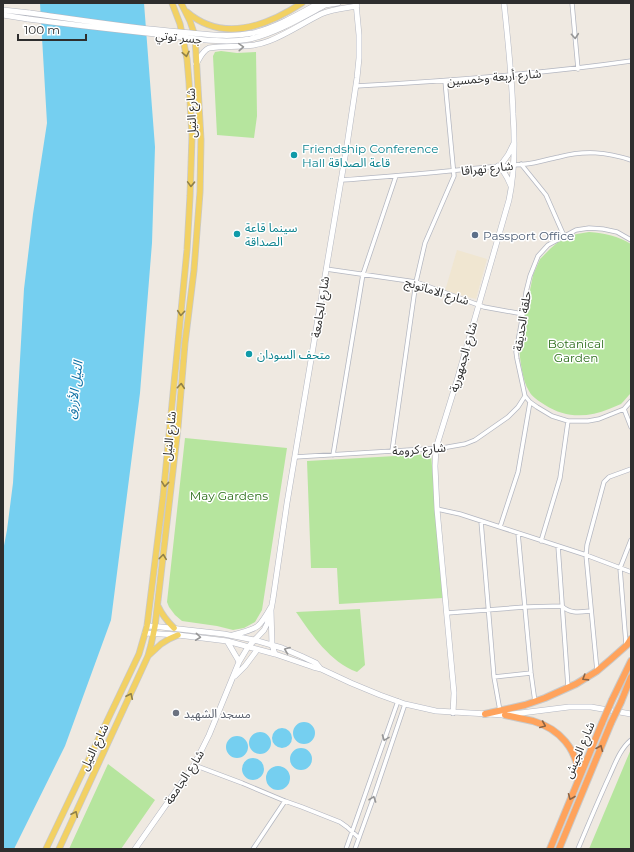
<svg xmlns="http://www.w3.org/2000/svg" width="634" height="852" font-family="Montserrat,'Noto Sans Arabic',sans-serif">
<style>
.education{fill:#f0e6d1}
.green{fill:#b6e59e}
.water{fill:#75cff0}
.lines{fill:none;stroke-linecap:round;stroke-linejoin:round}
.street-casing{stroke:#b4b7c1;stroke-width:5}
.secondary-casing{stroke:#b4b7c1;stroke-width:6}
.primary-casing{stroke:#c9c9c9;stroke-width:7}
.highway-casing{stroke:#c9c9c9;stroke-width:8}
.street{stroke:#fff;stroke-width:3.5}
.secondary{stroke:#fff;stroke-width:5}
.primary{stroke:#f2d163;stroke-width:5.5}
.highway{stroke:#ffa35c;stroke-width:6}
.secondary-bridge-casing{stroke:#b4b7c1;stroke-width:6;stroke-linecap:butt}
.highway-bridge-casing{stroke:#c9c9c9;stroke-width:8;stroke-linecap:butt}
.secondary-bridge{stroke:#fff;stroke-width:5}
.highway-bridge{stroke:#ffa35c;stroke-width:6}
.oneway{stroke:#969696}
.oneway2{stroke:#908048}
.oneway3{stroke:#8c6343}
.culture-dot{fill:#0f9aa8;stroke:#fff;stroke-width:1.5}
.service-dot{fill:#5c6f8a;stroke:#fff;stroke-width:1.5}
.worship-dot{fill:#6b7280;stroke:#fff;stroke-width:1.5}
.labels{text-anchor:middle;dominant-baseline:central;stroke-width:3;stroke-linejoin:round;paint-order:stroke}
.street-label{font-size:12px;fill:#2e2e2e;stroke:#fff}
.culture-label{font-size:12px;fill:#0d838f;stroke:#fff;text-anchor:start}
.service-label{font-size:12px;fill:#4e5e75;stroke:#fff;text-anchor:start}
.park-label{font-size:12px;fill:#2c6e1b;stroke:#fff}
.worship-label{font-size:12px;fill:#5b616d;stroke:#fff;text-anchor:start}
.water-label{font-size:13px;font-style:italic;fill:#0d6fa3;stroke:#fff}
</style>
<rect width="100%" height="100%" fill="#efe9e1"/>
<path class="education" d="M457,250L487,259L476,299L445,291Z"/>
<path class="green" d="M221,51L237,53L256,52L257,116L254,138L217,135L213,56L215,52Z
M589,232C605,233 618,236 631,244V393C628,396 624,401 621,404C617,406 613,407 609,409C587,418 565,418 545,405C539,401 532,397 529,391C522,380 520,359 519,346L533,275L540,259L551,248L563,238L577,234Z
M185,438L287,448L262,610L255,622L244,628L233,630L217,626L182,621L175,615L169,607L167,602Z
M431,454L443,598L339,604L337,568H311L307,461Z
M360,609L365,665L357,672C330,662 312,635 296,612Z
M631,749V849H589Z
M108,764L155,800L121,849H69Z"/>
<path class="water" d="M40,3H144L155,147L152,243L140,393L111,620L65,746L14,849H3V551L7,530L13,483L24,289L33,214L47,123Z
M293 733a11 11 0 1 1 22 0a11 11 0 1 1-22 0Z
M272 738a10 10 0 1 1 20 0a10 10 0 1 1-20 0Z
M249 743a11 11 0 1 1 22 0a11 11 0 1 1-22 0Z
M226 747a11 11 0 1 1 22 0a11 11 0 1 1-22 0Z
M290 759a11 11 0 1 1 22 0a11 11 0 1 1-22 0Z
M242 769a11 11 0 1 1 22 0a11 11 0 1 1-22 0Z
M266 778a12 12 0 1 1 24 0a12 12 0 1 1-24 0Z"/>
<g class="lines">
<defs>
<path id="street" d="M572,3L578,69
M356,86C448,81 540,74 631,61
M521,164L546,195L564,236
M341,180C403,176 464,169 526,164C537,163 548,159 559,157C585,150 606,152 631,160
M631,240L617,232L603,229L589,228L576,230L548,245L538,256L530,276L526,292L523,314L516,352L517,359L525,396L530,402L537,407L552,416L568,421H588L599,419L624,409L631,401
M326,269L416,282L484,307L523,314
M624,409L631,427
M392,451L416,282L425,243L454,176L445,81
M333,455L363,274L396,176
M295,457L442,448L465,444L475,440L508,417L518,407L525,396
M437,509L460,514L500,527L586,555L631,572
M481,521L494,677L500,711
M500,527L518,472L530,402
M518,533L531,673L535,702
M541,541L560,478L568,421
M558,546L568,687
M447,613L525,607L562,606C570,614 580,612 591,611
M626,644L620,568L631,540
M597,671L586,555L587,545L604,482L609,477L631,469
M494,677L531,673
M194,765L242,783L285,801L302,807L340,822L347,827L359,838
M253,849L285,801
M346,849L398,701
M355,849L373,799L405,704
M578,849C588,825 598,801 609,777C615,764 620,749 631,740"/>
<path id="secondary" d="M325,5L338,3
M3,10L30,13
M3,15L28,19
M196,64C200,58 202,51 209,48C229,45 249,49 269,41C287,34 303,23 321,14C332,9 345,8 357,6
M498,166C505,171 508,179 511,186
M500,166L508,155L514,143
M147,626L161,627L224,634L254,640L282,648L301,656L316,663L320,668
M145,633L178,635L227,641L275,654L313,667L321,669L351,683L380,695L405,704L436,711L505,715L569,707H591L631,714
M233,635C258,628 258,630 271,607
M227,641L237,658L239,662
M275,654L272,645L271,610L273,599L287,503L347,145L357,78L359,58V35L356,3
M235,676L245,666L257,650
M453,713L454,693L437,509L435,466L436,448L458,377L509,200C515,171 515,143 513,114C512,77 508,40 504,3
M135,849L194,765L209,735L239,662L248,647L264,630L267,624L269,617"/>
<path id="primary" d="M187,12C223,43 267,26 302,3
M158,606C162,615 167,621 174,628
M148,656L161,644L169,639L178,635
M46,849L139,654L147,626L163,497L187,250L190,196L192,136L189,82L187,59L180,24L172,3
M59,849L148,656L151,645L155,626L178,427L185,343L194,270L200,192L201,140L195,36L190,21L181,3"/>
<path id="highway" d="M612,700L631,661
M621,702L631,677
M485,714L525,705L545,698L576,684L597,671L610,660L627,645L631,639
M505,715C514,717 524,719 533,721C560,729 577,749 579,777
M550,849L602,723
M559,849L611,723"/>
</defs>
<use href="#street" class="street-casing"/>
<use href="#secondary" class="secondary-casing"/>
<use href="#primary" class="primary-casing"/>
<use href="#highway" class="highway-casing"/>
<use href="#street" class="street"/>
<use href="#secondary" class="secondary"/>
<use href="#primary" class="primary"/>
<use href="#highway" class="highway"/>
<defs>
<path id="secondary-bridge" d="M30,13C80,20 130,28 180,32C204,34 228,38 253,33C275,28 299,14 319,3
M28,19C73,25 119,30 165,35C192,38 223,44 250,39C276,33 301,18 325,5"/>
<path id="highway-bridge" d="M602,723L612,700
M611,723L621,702"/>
</defs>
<use href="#secondary-bridge" class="secondary-bridge-casing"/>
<use href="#highway-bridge" class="highway-bridge-casing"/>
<use href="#secondary-bridge" class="secondary-bridge"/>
<use href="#highway-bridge" class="highway-bridge"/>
</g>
<defs><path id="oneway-chevron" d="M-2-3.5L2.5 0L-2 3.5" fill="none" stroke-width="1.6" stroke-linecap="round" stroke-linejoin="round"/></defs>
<g class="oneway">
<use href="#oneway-chevron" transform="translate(575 36) rotate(85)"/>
<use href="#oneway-chevron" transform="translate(241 47) rotate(-4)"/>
<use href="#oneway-chevron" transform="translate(198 637) rotate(6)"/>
<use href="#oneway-chevron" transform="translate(287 650) rotate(-159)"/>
<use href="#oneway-chevron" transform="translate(385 738) rotate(110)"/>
<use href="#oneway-chevron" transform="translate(373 799) rotate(-71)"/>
</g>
<g class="oneway2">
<use href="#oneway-chevron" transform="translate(186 54) rotate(79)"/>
<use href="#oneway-chevron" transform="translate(191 184) rotate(92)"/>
<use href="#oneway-chevron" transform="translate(181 313) rotate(95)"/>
<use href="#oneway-chevron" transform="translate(181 386) rotate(-85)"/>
<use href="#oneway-chevron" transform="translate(165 484) rotate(96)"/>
<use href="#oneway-chevron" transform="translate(163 557) rotate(-83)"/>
<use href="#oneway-chevron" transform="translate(130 696) rotate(-65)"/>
<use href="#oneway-chevron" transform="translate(75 814) rotate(-65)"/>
</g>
<g class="oneway3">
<use href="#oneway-chevron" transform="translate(585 678) rotate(148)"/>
<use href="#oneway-chevron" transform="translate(543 725) rotate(23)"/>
<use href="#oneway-chevron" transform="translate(600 748) rotate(-67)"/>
<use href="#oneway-chevron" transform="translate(571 797) rotate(112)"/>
</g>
<g class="culture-dot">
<circle cx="294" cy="155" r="4"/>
<circle cx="237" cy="234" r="4"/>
<circle cx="249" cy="354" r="4"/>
</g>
<circle class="service-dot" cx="475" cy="235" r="4"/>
<circle class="worship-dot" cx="176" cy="713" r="4"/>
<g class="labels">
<g class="street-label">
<text transform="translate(179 37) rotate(6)">جسر توتي</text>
<text transform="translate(494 77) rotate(-5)">شارع أربعة وخمسين</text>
<text transform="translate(191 113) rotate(-92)">شارع النيل</text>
<text transform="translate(487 168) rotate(-6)">شارع تهراقا</text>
<text transform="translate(437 291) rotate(17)">شارع الاماتونج</text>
<text transform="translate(320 307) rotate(-81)">شارع الجامعة</text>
<text transform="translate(522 321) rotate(-81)">حلقة الحديقة</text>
<text transform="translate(463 357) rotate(-74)">شارع الجمهورية</text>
<text transform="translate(169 436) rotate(-84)">شارع النيل</text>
<text transform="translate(419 449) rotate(-4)">شارع كرومة</text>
<text transform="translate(94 747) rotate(-64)">شارع النيل</text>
<text transform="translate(579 750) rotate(-67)">شارع الجيش</text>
<text transform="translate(184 777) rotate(-57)">شارع الجامعة</text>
</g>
<g class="culture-label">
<text x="302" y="148">Friendship Conference<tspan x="302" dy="14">Hall قاعة الصداقة</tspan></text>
<text x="245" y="227">سينما قاعة<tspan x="245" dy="14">الصداقة</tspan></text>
<text x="257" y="354">متحف السودان</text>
</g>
<g class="service-label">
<text x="483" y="235">Passport Office</text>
</g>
<g class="park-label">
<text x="576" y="343">Botanical<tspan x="576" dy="14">Garden</tspan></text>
<text x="229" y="495">May Gardens</text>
</g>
<g class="worship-label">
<text x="184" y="713">مسجد الشهيد</text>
</g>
<g class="water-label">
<text transform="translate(74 390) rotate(-83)">النيل الأزرق</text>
</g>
</g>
<rect width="634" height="852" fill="none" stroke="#2e2e2e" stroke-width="8"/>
<path d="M18 34v6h68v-6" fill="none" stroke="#2e2e2e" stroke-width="2"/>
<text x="24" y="34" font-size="12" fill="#2e2e2e" stroke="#ffffff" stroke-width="3" paint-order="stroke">100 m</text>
</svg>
